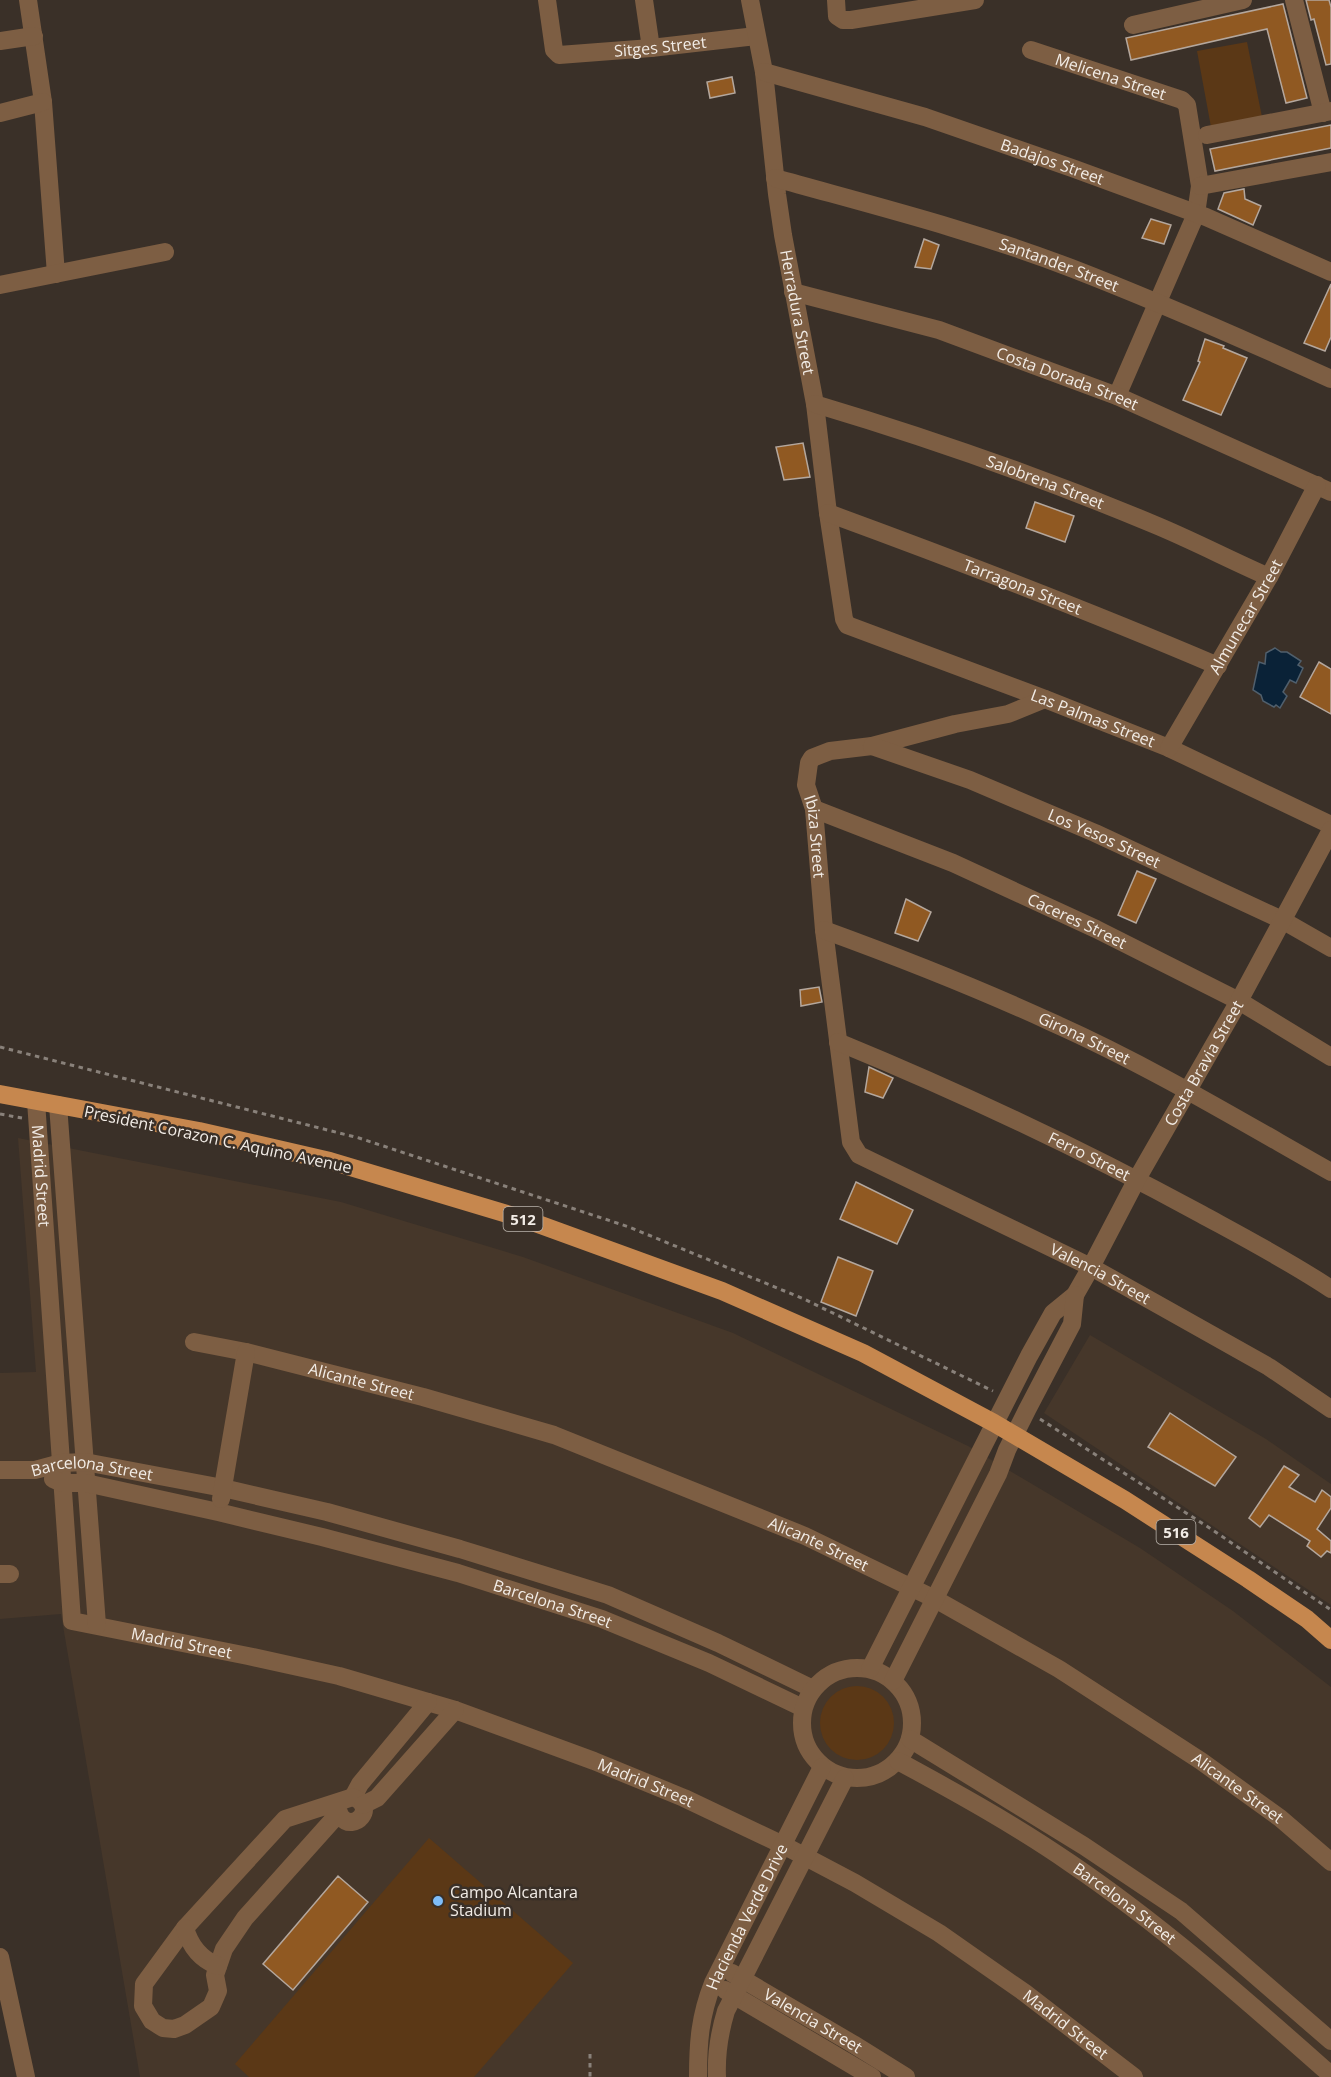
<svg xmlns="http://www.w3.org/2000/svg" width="1331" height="2077" font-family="'Open Sans',sans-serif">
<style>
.built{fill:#46372a}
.green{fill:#5b3816}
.water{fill:#0a2237;stroke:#505f6c;stroke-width:1.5}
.building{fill:#905922;stroke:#b4a79d;stroke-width:1.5}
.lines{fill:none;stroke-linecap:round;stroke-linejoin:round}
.path{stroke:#89817a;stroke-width:3;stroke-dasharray:4.5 4.5;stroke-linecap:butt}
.minor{stroke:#7d5e43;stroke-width:18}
.major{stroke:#c6874e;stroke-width:18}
.poi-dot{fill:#7ebdf9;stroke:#3a3028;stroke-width:2}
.labels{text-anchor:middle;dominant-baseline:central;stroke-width:5;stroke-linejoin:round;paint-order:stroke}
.shield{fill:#3a3028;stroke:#bbb4ad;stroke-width:1.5}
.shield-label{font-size:15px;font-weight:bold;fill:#f2ece6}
.street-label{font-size:16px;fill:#f2ece6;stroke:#3a3028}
.poi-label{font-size:16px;fill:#f2ece6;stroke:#3a3028;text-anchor:start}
</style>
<rect width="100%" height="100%" fill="#3a3028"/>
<path class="built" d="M18,1138L341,1202L523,1257L733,1333L968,1446L1140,1548L1233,1611L1331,1687V2077H140L61,1614L0,1619V1373L36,1372Z
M1090,1335L1266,1439L1331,1484V1605L1044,1413Z"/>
<path class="green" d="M1247,42L1262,117L1211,127L1197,51Z
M820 1723a37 37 0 1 1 74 0a37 37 0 1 1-74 0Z
M429,1838L573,1963L474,2077H249L235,2064Z"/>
<path class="water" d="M1275,648L1281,652H1287L1301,661L1298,665L1303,668L1296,683L1290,680L1283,692L1287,696L1280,708L1276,705L1274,707L1263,701L1261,695L1253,690L1259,662L1265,664L1266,653Z"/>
<path class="building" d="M1306,0H1329L1331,7V64L1326,65L1314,19L1311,20Z
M1283,4L1307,98L1286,103L1267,29L1131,60L1126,38Z
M732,77L735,93L710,98L707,82Z
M1331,125V148L1215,171L1210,149Z
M1244,189L1245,199L1261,206L1253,225L1218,209L1224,193Z
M1151,219L1171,225L1164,244L1142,238Z
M924,239L939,245L931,269L915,267Z
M1331,284V337L1325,351L1304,343Z
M1205,339L1224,346L1223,348L1247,358L1221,415L1183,400L1200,362L1198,361Z
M803,443L810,477L784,480L776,447Z
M1035,502L1074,516L1065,542L1026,528Z
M1319,662L1331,669V714L1300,697Z
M1137,871L1156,879L1136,923L1118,915Z
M906,899L931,912L918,941L895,933Z
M819,987L822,1002L801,1006L800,990Z
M869,1067L893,1078L883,1098L865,1092Z
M856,1182L913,1210L897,1244L840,1219Z
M838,1257L873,1271L856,1316L821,1302Z
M1170,1413L1236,1457L1215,1486L1148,1447Z
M1284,1466L1299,1475L1289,1487L1315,1502L1322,1490L1331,1497V1508L1317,1529L1331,1541V1553L1327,1551L1321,1557L1307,1546L1310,1541L1269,1515L1260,1527L1249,1518Z
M338,1876L368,1902L293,1990L263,1964Z"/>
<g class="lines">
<path class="path" d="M0,1047L359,1138L629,1227L804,1299L993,1391
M0,1114L22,1118
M1040,1419L1208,1527L1331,1610
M590,2054V2077"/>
<g class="minor">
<path d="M28,0L43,102L56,274"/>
<path id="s1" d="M547,0L554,50L559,55L651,48L756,36"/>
<path d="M644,0L651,48"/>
<path id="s2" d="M750,0L764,72L777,194L783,235L815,404L828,513L844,619L847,625L1045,699L1169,748L1331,825"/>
<path d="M836,0L837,16L843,20H851L975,0"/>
<path d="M1294,0L1323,113"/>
<path d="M1133,25L1243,0"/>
<path d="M0,41L34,36"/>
<path id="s3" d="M1031,50L1182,100L1187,105L1200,186L1196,214L1117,396"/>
<path id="s4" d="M764,72L925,117L1072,168L1206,217L1331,272"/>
<path d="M0,113L43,102"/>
<path d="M1207,135L1331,111"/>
<path id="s5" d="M775,178C875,206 975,231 1071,268C1159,302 1245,340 1331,379"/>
<path d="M1200,186L1331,162"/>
<path d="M0,285L165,252"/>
<path id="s6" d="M793,292L939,330L1117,396L1331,492"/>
<path id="s7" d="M815,404C929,438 1043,478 1153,524C1192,540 1230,560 1269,577"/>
<path id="s8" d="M828,513C959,561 1089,611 1218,666"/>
<path id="s9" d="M1045,699L1008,714L955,724L872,746L830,751L812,758L809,763L806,785L814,809L824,930L851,1142L859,1155L1091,1267L1269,1367L1331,1409"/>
<path id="s10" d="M872,746L970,780L1095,833L1282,920L1331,948"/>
<path id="s11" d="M1169,748L1269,577L1317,485"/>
<path id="s12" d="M814,809L953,863L1096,929L1239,1001L1331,1057"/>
<path id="s13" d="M824,930C901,958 977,988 1051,1022C1148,1065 1239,1120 1331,1172"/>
<path id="s14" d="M838,1042C962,1093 1083,1150 1201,1214C1245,1238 1289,1261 1331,1289"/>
<path id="s15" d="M36,1101L72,1621L248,1656L339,1676L455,1710L594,1761L684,1798L783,1845L855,1883L939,1933L1025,1993L1134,2077"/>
<path d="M58,1105L97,1625"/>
<path id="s16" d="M194,1342L246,1352L423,1397L554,1435L805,1536L935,1599L1059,1669L1201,1761L1280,1818L1331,1862"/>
<path id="s17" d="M0,1470H35L61,1463L85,1462L223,1488L327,1512L460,1549L608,1595L718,1643L813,1689"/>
<path id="s18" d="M53,1479L62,1483H86L218,1512L322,1537L458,1573L602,1619L709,1663L803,1708"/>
<path d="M221,1499L246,1352"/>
<path d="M0,1574H10"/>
<circle cx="857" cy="1723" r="55"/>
<path id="s19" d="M870,1669L1029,1356L1053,1313L1075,1295L1091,1267L1137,1179L1239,1001L1331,830"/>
<path d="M893,1681L998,1474L1007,1450L1027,1410L1072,1324L1075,1295"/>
<path d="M910,1739L1084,1846L1181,1911L1331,2041"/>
<path id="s20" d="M898,1761C957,1793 1015,1825 1070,1863C1163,1926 1247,2001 1331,2075"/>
<path d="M353,1797L360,1784L428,1702"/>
<path d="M336,1803C338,1808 338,1812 341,1817C354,1833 378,1807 353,1797L285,1819L185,1928L144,1984L143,2006L152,2021L163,2028L174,2029L185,2025L211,2007L218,1991L215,1975L224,1949L245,1918L339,1813"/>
<path d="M363,1805L377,1798L455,1710"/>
<path d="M185,1928C190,1946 200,1959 218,1966"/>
<path d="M0,1957L26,2077"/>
<path id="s21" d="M732,1973L853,2044L906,2077"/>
<path d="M725,1990L872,2077"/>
<path id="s22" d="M698,2077C698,2042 700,2016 713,1983L822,1767"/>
<path d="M717,2077C716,2054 719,2034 726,2011L845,1778"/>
</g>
<path class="major" d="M0,1094L199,1131L330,1161L527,1220L722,1291L863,1353L994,1423L1125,1500L1248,1579L1307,1619L1331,1640"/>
</g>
<circle class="poi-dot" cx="438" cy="1901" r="6"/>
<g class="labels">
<g class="shield">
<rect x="503.5" y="1207" width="39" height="24" rx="4.5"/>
<rect x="1156.5" y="1520" width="39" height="24" rx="4.5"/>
</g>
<g class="shield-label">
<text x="523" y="1219">512</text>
<text x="1176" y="1532">516</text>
</g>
<g class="street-label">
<text stroke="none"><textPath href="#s1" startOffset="159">Sitges Street</textPath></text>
<text stroke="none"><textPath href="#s3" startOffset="84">Melicena Street</textPath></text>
<text stroke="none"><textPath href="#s4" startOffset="302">Badajos Street</textPath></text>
<text stroke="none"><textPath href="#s5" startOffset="297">Santander Street</textPath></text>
<text stroke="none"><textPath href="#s2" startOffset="316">Herradura Street</textPath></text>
<text stroke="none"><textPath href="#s6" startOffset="288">Costa Dorada Street</textPath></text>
<text stroke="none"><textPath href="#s7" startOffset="243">Salobrena Street</textPath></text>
<text stroke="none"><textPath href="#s8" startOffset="208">Tarragona Street</textPath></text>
<text stroke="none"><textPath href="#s11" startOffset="152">Almunecar Street</textPath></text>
<text stroke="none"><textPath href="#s2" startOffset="896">Las Palmas Street</textPath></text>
<text stroke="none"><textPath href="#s9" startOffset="322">Ibiza Street</textPath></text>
<text stroke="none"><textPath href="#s10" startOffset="250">Los Yesos Street</textPath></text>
<text stroke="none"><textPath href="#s12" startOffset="286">Caceres Street</textPath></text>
<text stroke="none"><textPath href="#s13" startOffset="282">Girona Street</textPath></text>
<text stroke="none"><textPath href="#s19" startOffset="694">Costa Bravia Street</textPath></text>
<text transform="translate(218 1139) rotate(12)">President Corazon C. Aquino Avenue</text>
<text stroke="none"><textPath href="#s14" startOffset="276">Ferro Street</textPath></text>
<text stroke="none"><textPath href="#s15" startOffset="75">Madrid Street</textPath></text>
<text stroke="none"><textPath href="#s9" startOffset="914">Valencia Street</textPath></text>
<text stroke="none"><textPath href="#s16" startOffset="172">Alicante Street</textPath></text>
<text stroke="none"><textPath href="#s17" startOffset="93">Barcelona Street</textPath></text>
<text stroke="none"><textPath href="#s16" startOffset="658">Alicante Street</textPath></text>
<text stroke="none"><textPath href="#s18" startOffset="516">Barcelona Street</textPath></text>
<text stroke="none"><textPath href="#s15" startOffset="633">Madrid Street</textPath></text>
<text stroke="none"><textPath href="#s15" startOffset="1119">Madrid Street</textPath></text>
<text stroke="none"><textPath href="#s16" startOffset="1144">Alicante Street</textPath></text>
<text stroke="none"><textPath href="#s20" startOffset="268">Barcelona Street</textPath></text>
<text stroke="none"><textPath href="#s22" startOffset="170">Hacienda Verde Drive</textPath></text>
<text stroke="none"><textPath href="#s21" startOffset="94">Valencia Street</textPath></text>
<text stroke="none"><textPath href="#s15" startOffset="1605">Madrid Street</textPath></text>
</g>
<g class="poi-label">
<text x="450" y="1892">Campo Alcantara<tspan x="450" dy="18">Stadium</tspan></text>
</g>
</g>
</svg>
